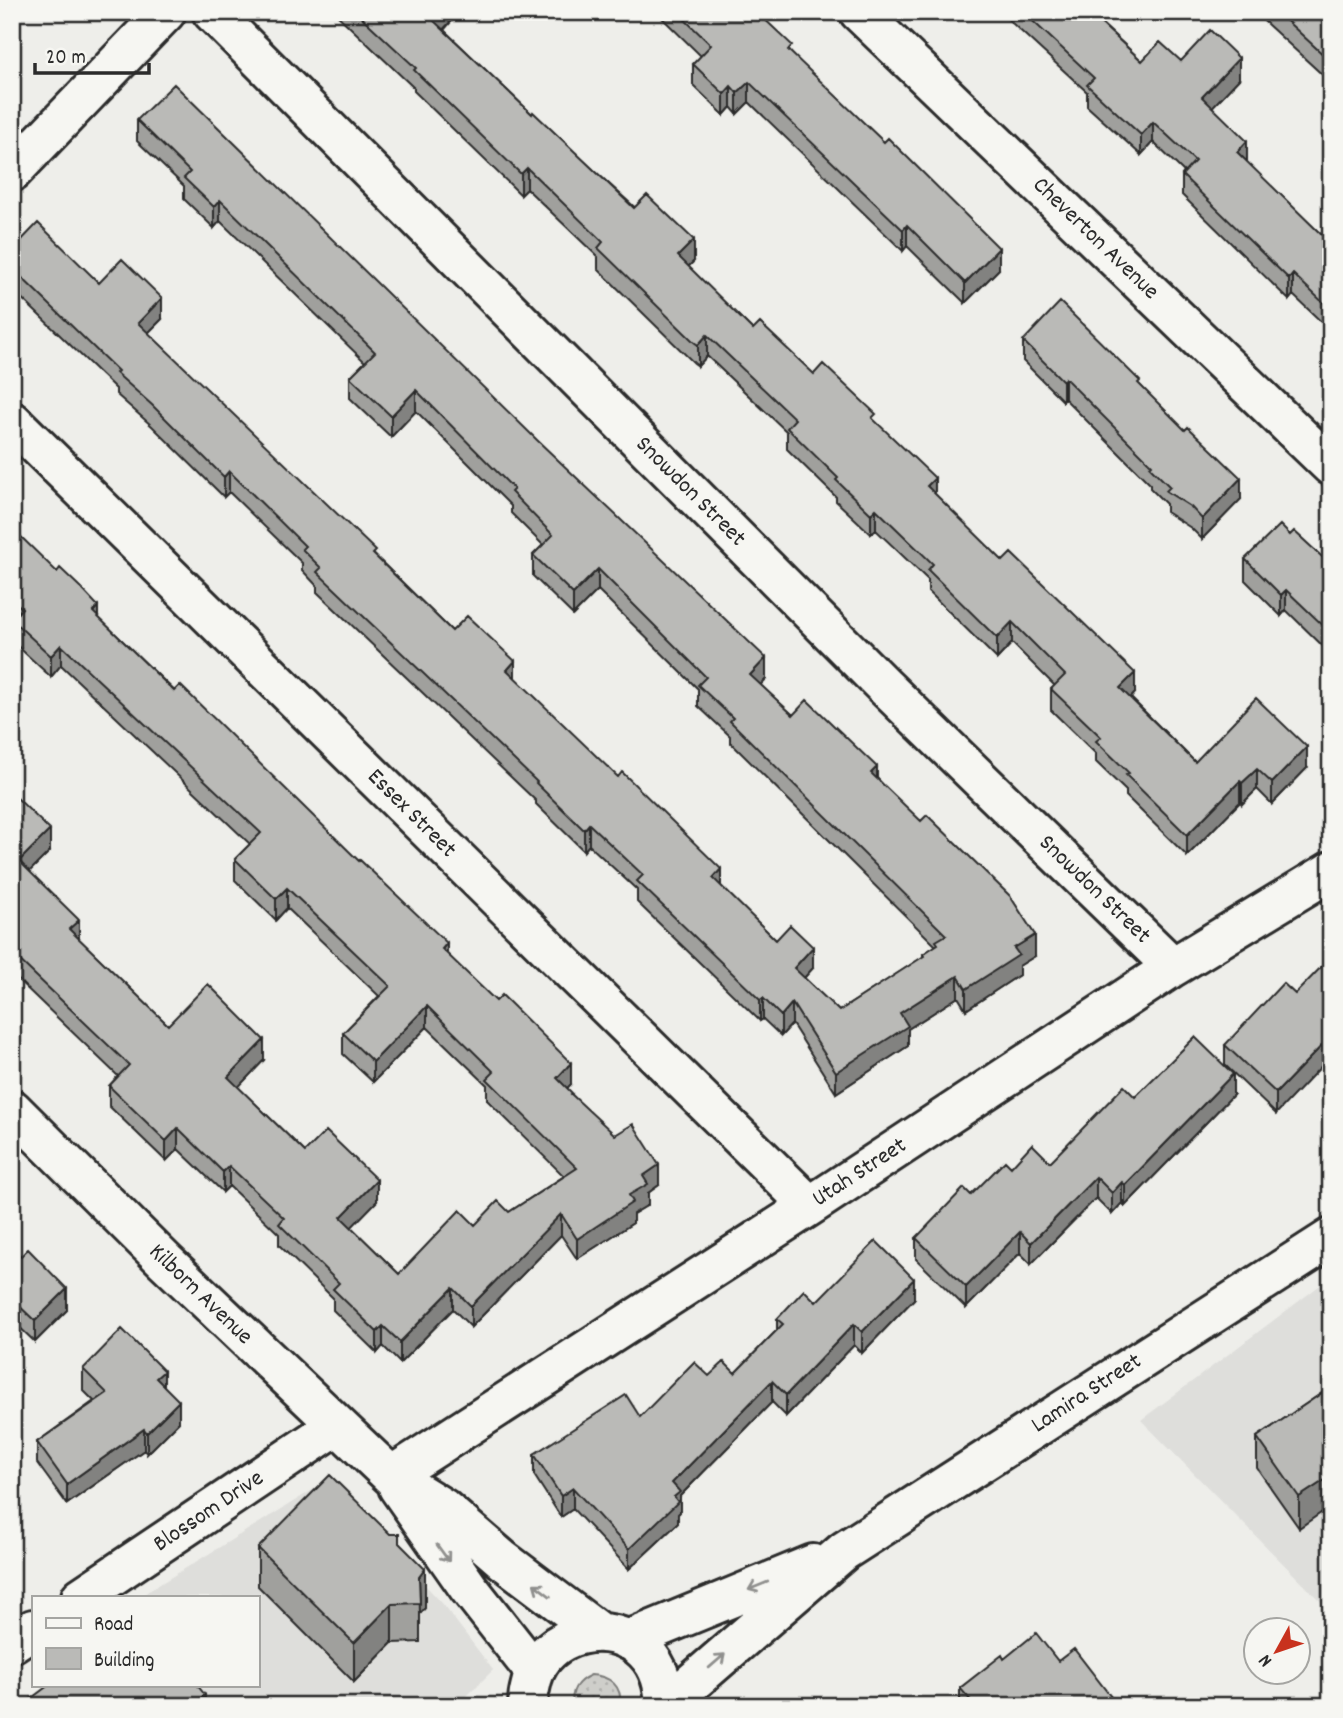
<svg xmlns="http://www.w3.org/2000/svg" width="1343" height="1718" font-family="Dekko,sans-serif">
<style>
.built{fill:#dededb}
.grass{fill:url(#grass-dots);stroke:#7c7c7a;stroke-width:2}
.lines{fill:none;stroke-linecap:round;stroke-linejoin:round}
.minor-casing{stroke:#2b2b2b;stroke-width:44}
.minor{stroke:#f6f6f2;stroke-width:38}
.wall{fill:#a0a09d;stroke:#2b2b2b;stroke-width:2}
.shaded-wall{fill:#828280;stroke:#2b2b2b;stroke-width:2}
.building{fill:#babab7;stroke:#2b2b2b;stroke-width:2}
.oneway{stroke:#90908e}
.labels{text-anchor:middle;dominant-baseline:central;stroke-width:6;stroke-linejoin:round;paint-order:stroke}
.street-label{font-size:24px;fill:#2b2b2b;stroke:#f6f6f2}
</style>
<defs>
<pattern id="grass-dots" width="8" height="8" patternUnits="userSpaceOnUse" patternTransform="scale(1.75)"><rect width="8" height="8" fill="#cececa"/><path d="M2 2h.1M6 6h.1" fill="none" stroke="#b1b1ae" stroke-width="1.8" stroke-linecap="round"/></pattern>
</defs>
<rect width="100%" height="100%" fill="#eeeeea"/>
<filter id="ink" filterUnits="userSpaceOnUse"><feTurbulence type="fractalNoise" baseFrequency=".0143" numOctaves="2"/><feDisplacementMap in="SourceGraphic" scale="14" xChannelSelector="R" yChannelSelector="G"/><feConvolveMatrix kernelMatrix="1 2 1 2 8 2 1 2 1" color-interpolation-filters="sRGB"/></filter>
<g filter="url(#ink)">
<path class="built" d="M1331,1277V1612L1141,1420Z
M327,1481L442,1603L493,1670L457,1706H208L190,1685H257V1597H139Z"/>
<path class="grass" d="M591,1675C610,1676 623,1686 620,1706H573C570,1690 577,1681 591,1675Z"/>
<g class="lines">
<defs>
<path id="minor" d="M212,12L883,685L1173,967
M859,12L1331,466
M12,172L166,12
M12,421L810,1206
M12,1109L165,1261L391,1476L443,1508L503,1560L597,1631
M391,1476L810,1206L1173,967L1331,871
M398,1487L468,1587L534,1671
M81,1597L336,1426
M628,1640L813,1564
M12,1643L33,1629
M529,1706C527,1696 530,1689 532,1680C544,1632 612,1617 645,1652C660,1667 664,1686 665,1706
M665,1706L844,1551L1331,1238"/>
</defs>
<use href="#minor" class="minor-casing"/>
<use href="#minor" class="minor"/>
</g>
<path class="wall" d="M334,12H457V15L444,30L532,114L694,261L688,267L753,330L814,374L876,423L935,494L1135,693L1131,698L1195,762L1307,768L1272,804L1257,789L1242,804L1240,802L1187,856L1126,796V791L1096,762V754L1051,710V689L1055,686L1012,643L997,659L928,591V580L876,530L871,534L836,501V497L787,449V432L707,356L698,366L694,363L598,269V257L527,189L521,195L414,91V88Z
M656,12H757L792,54L999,269L965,303L907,246L903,251L749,102L737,114L731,107L724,115L693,85V64L701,56Z
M1000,12H1095L1098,20L1142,61H1181L1239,79L1212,107L1247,163L1331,244V331L1293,295L1289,300L1182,195V175L1184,172L1153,142L1141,155L1087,106V92Z
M1254,12H1331V73L1326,78Z
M137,120L766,679L760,685L793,715L877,778L1035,956L1019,966V975L966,1010L958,997L908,1029V1046L836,1093L792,1024L781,1036L763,1019L760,1021L637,902V890L589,845L584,851L536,804V801L317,592V586L302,570V563L229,492L224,497L152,426L116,394V389L12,289V250L99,283L162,319L148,333L452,631L515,678L721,886L776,940L813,968L804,978L839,1011L923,957V954L936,946L730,742V736L698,706V689L598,590L573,615L533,576V555L543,545L511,513V506L416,411L391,437L350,398V377L365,362L220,221L214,228L184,199V186L137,141Z
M1023,341L1140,385L1241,499L1202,539L1191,528L1166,512V504L1150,488V484L1065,399L1063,401L1023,361Z
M12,528L98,617L447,954L571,1084L567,1088L572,1095L659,1185L648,1193V1205L633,1214V1223L577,1259L561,1235L471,1327L453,1309L400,1363L383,1346L377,1353L333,1310V1298L279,1245V1234L229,1186L223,1192L178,1149L166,1161L109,1106V1086L118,1076L12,974V793L50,851L29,871L79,939L168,1025L264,1060L238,1087L305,1152L377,1201L351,1227L399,1274L475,1225L509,1212L564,1176L487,1100V1085L427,1027L373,1082L343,1054V1033L379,996L287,908L276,920L235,880V859L250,844L61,665L51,677L12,641Z
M1290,535L1331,565V654L1286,610L1281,616L1245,580V559Z
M1295,994L1276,1114L1225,1065V1045Z
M1233,1095L1125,1206L1122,1203L1112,1214L1096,1198L1031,1264L1020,1253L966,1308L916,1259V1238L971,1195L1011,1167L1050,1162L1135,1097Z
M12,1248L67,1310L35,1342L12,1320Z
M914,1299L862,1353L854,1345L786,1416L772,1402L680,1496V1512L678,1514V1523L629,1569L573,1509L561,1517L534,1475V1454L640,1417L709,1376L735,1373L777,1330V1319L816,1302Z
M83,1369L164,1386L179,1422L147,1454L144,1450L67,1504L37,1463V1442L94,1401L83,1390Z
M1331,1387L1299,1528L1257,1468V1437Z
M399,1543L425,1608L420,1614V1642L392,1643L354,1682L258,1586V1548Z
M1004,1659L1118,1706H960V1688Z"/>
<path class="shaded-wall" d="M440,12H457V15L433,40V20Z
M1331,52V73L1326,78V57Z
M1239,58V79L1202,118V97Z
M749,82V102L737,114V93Z
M731,86V107L724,115V94Z
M1153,122V142L1141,155V135Z
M1247,141V162L1237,152Z
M527,168V189L521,195V174Z
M220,200V221L214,228V207Z
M907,225V246L903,251V230Z
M694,240V261L678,277V256Z
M999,248V269L965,303V283Z
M1293,274V295L1289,300V279Z
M162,298V319L138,343V323Z
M707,335V356L698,366V345Z
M1065,378V399L1063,401V381Z
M416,390V411L391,437V416Z
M229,471V492L224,497V477Z
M935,478V498L927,486Z
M1241,478V499L1202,539V519Z
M876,509V530L871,534V514Z
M598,569V590L573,615V594Z
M1286,590V610L1281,616V595Z
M98,606V626L93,612Z
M1012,622V643L997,659V638Z
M61,645V665L51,677V656Z
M766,658V679L750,696V675Z
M515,661V682L507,670Z
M1135,673V693L1120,709V688Z
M1307,747V768L1272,804V783Z
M877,767V788L871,773Z
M1257,769V789L1242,804V783Z
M1240,781V802L1187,856V835Z
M589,824V845L584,851V830Z
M50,830V851L19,882V861Z
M721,869V890L713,878Z
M287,888V908L276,920V899Z
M79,920V940L69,929Z
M1035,935V956L1019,966V975L966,1010V989L1014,948Z
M447,943V964L442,949Z
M813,947V968L794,989V968Z
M958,976V997L908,1029V1046L836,1093V1072L900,1013Z
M763,998V1019L760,1021V1000Z
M792,1003V1024L781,1036V1016Z
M427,1006V1027L373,1082V1062Z
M1331,1036V1056L1276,1114V1093Z
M264,1040V1060L228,1098V1077Z
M571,1063V1084L557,1099V1078Z
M1233,1074V1095L1125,1206V1185Z
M178,1128V1149L166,1161V1141Z
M659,1165V1185L648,1193V1205L633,1214V1223L577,1259V1239L629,1195L643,1176Z
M229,1166V1186L223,1192V1172Z
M1096,1177V1198L1031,1264V1243Z
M377,1180V1201L341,1238V1217Z
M1122,1182V1203L1112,1214V1193Z
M561,1214V1235L471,1327V1306Z
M1020,1232V1253L966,1308V1287Z
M914,1279V1299L862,1353V1332Z
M453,1288V1309L400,1363V1342Z
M67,1289V1310L35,1342V1321Z
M854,1324V1345L786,1416V1395Z
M383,1326V1346L377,1353V1332Z
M164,1371V1391L156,1378Z
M772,1381V1402L680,1496V1512L678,1514V1523L629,1569V1549L672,1483Z
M179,1401V1422L147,1454V1433Z
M144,1429V1450L67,1504V1484Z
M1331,1476V1506L1299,1528V1497Z
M573,1488V1509L561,1517V1496Z
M425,1569V1608L420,1614L419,1577Z
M392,1604V1643L354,1682V1643Z
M205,1695V1706H191Z"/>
<path class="building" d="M356,12H440L433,20L532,114L533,112L634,208L647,195L694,240L678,256L753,330L760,323L814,374L823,364L876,414L872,418L935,478L927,486L1003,561L1011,553L1135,673L1120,688L1195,762L1256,698L1307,747L1272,783L1257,769L1242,783L1240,781L1187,835L1126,775L1129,773L1096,741L1101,737L1051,689L1065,675L1012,622L997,638L928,570L933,564L876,509L871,514L836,480L838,478L787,428L795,419L707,335L698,345L694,342L598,248L603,242L527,168L521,174L414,70L416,68Z
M677,12H757L792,45L788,50L884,142L888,138L999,248L965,283L907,225L903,230L749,82L737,93L731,86L724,94L693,64L711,45Z
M1023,12H1095L1098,15L1095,18L1142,61L1160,42L1181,61L1210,30L1239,58L1202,97L1247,141L1237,152L1331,244V310L1293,274L1289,279L1182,175L1195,161L1153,122L1141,135L1087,85L1094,78Z
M1277,12H1331V52L1326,57Z
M174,84L537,440L766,658L750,675L793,715L807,700L877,767L871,773L921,821L927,815L1010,896L1035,935L1014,948L1019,955L966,989L958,976L900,1013L908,1026L836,1072L792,1003L781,1016L763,998L760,1000L637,881L643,875L589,824L584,830L536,783L537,782L317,572L321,568L302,549L305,546L229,471L224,477L152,405L116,373L118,371L12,268V250L38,223L99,283L122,259L162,298L138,323L376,551L373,554L452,631L467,616L515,661L507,670L618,777L622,772L721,869L713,878L776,940L790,925L813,947L794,968L839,1011L924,956L923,954L938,944L936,941L946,935L730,721L733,718L698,685L706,677L598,569L573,594L533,555L553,535L511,492L514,489L416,390L391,416L350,377L375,352L220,200L214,207L184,178L190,172L137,120Z
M1060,302L1140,381L1138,383L1185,430L1188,427L1241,478L1202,519L1191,507L1166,491L1170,487L1150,467L1152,465L1065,378L1063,381L1023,341Z
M1280,525L1290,535L1294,531L1331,565V633L1286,590L1281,595L1245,559Z
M12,528L57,572L60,568L81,588L98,606L93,612L174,691L180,685L359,861L360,860L447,943L442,949L496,1001L502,995L571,1063L557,1078L572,1093L571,1094L615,1135L633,1124L659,1165L643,1176L648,1184L629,1195L633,1202L577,1239L561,1214L471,1306L453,1288L400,1342L383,1326L377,1332L333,1289L339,1283L279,1224L284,1218L229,1166L223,1172L178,1128L166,1141L109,1086L129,1065L12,953V793L50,830L19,861L79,920L69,929L168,1025L208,984L264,1040L228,1077L305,1152L326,1131L377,1180L341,1217L399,1274L460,1210L475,1225L498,1201L509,1212L577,1168L487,1079L494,1072L427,1006L373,1062L343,1033L390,986L287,888L276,899L235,859L261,833L61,645L51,656L12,620L22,608L12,599Z
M1331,957V1036L1276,1093L1225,1045L1283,983L1295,994Z
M1195,1037L1233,1074L1125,1185L1122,1182L1112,1193L1096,1177L1031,1243L1020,1232L966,1287L916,1238L964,1188L971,1195L1005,1161L1011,1167L1032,1144L1050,1162L1124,1086L1135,1097Z
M876,1241L914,1279L862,1332L854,1324L786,1395L772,1381L672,1483L680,1492L674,1497L678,1502L629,1549L573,1488L561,1496L534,1454L626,1395L640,1417L694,1362L709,1376L724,1362L735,1373L783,1324L777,1319L804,1290L816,1302Z
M12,1248L21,1256L28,1249L67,1289L35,1321L12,1299Z
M122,1329L164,1371L156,1378L179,1401L147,1433L144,1429L67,1484L37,1442L107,1393L83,1369Z
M1331,1387V1476L1299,1497L1257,1437Z
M330,1475L390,1534H399V1543L425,1569L419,1577L420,1603L392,1604L354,1643L258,1548Z
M1036,1633L1058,1661L1074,1649L1118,1706H969L973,1703L960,1688L1002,1655L1004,1659Z
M49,1685H197L205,1695L191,1706H21Z"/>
<defs><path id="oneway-shaft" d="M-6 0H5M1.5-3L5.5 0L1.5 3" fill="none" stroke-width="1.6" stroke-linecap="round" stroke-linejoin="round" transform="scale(1.75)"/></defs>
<g class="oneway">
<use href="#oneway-shaft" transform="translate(443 1553) rotate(54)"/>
<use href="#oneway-shaft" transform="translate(758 1586) rotate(158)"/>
<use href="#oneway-shaft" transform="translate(542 1590) rotate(-143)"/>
<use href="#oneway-shaft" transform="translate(717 1661) rotate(-41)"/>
</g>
</g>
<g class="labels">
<g class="street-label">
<text transform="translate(1095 239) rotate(44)">Cheverton Avenue</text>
<text transform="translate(690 492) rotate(45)">Snowdon Street</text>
<text transform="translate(411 814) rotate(45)">Essex Street</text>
<text transform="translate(1094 890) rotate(44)">Snowdon Street</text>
<text transform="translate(860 1173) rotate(-33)">Utah Street</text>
<text transform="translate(200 1295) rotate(44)">Kilborn Avenue</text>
<text transform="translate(1087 1394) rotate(-33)">Lamira Street</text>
<text transform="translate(209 1512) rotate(-34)">Blossom Drive</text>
</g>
</g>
<rect width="1343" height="1718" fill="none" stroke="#f6f6f2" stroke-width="42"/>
<rect x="21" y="21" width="1301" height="1676" fill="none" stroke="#2b2b2b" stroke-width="2.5" filter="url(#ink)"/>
<rect x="32" y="1596" width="228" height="91" fill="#f6f6f2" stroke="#a5a5a2" stroke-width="2"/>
<rect x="46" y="1618" width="35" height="10" fill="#f6f6f2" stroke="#a5a5a2" stroke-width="2"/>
<text x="94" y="1630" font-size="21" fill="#2b2b2b">Road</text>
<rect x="46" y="1648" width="35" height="21" fill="#babab7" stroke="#a5a5a2" stroke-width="2"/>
<text x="94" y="1666" font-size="21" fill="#2b2b2b">Building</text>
<g transform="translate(1277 1651) rotate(230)"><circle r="33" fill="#f6f6f2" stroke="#a5a5a2" stroke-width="2"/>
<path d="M0-5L12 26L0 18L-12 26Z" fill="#c8321e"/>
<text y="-10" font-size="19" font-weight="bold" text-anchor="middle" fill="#2b2b2b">N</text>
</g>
<path d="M35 63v10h114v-10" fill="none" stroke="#2b2b2b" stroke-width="3.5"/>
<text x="46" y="63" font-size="21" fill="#2b2b2b" stroke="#f6f6f2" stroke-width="5" paint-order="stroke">20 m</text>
</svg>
